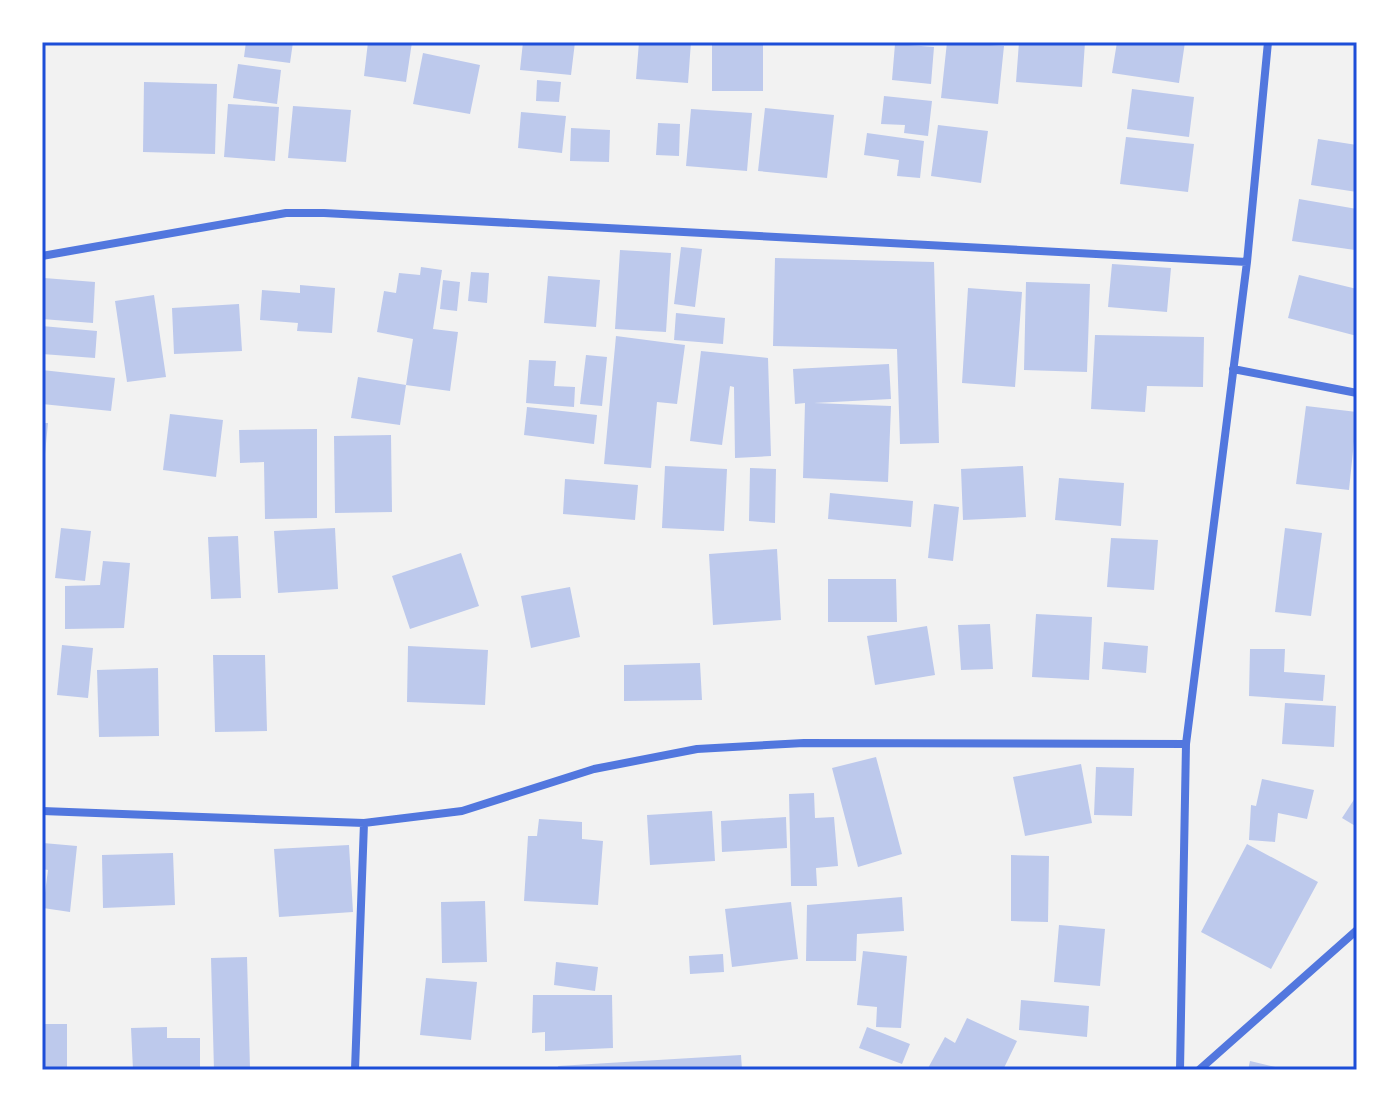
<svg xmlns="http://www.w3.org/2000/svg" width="1399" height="1112" font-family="Arial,sans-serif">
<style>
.building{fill:#bdc9ec}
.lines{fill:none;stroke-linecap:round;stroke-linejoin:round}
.minor{stroke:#5277de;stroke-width:8}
.neatline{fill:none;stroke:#1d4ed8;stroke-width:3}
</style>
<rect width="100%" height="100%" fill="#f2f2f2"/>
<path class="building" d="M246,42H293L290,63L244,57Z
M368,42H412L406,82L364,76Z
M523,42H575L571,75L520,70Z
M639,42H691L688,83L636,79Z
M947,42L1004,46L998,104L941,98Z
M1019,42H1085L1082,87L1016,82Z
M1117,42H1185L1179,83L1112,73Z
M712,44H763V91H712Z
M895,44L934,47L931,84L892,80Z
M423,53L480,65L470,114L413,104Z
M238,64L281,70L277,104L233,98Z
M537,80L561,82L559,102L536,101Z
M144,82L217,84L215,154L143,152Z
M1132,89L1194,97L1189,137L1127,129Z
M884,96L932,101L928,136L904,133L905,125L881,124Z
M228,104L279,107L275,161L224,157Z
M293,106L351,110L346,162L288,158Z
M765,108L834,115L827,178L758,171Z
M691,109L752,113L747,171L686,166Z
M521,112L566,116L562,153L518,148Z
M658,123L680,124L679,156L656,155Z
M938,125L988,131L981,183L931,176Z
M571,128L610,130L609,162L570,161Z
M867,133L924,141L920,178L897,176L899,160L864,155Z
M1126,137L1194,144L1188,192L1120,184Z
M1318,139L1357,145V192L1311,185Z
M1299,199L1357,209L1355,250L1292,241Z
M681,247L702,249L695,307L674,304Z
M620,250L671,253L666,332L615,329Z
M775,258L934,262L939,443L900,444L897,349L773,346Z
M1112,264L1171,268L1167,312L1108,307Z
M421,267L442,270L433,329L458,332L450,391L406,385L413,339L377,332L384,291L396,293L399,273L420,275Z
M471,272L489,273L487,303L468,301Z
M1299,275L1357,289V336L1288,318Z
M548,276L600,280L596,327L544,323Z
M44,278L95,282L93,323L42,319Z
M443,280L460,282L457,311L440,309Z
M1026,282L1090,284L1087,372L1024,370Z
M300,285L335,288L332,333L297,331L298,323L260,320L262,290L300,293Z
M968,288L1022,292L1015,387L962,383Z
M154,295L166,377L127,382L115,301Z
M239,304L242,351L174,354L172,308Z
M676,313L725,318L723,344L674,340Z
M42,326L97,331L95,358L42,354Z
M1095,335L1204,337L1203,387L1147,386L1145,412L1091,409Z
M616,336L685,345L677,404L657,402L651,468L604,464Z
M701,351L768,358L771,456L735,458L734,387L730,386L722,445L690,441Z
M586,355L607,357L602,406L580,404Z
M529,360L556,361L554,386L575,387L574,407L526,403Z
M889,364L891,399L814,403L891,406L888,482L803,478L805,403L795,404L793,369Z
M42,370L115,378L111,411L42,404Z
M358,377L406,385L400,425L351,418Z
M1306,406L1357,412L1349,490L1296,484Z
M527,407L597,415L594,444L524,435Z
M170,414L223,420L216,477L163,470Z
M42,423H48L44,464H42Z
M317,429V518L265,519L264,462L240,463L239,430Z
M391,435L392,512L335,513L334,436Z
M665,466L727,469L724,531L662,528Z
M1023,466L1026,517L963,520L961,469Z
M750,468L776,469L775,523L749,521Z
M1059,478L1124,483L1121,526L1055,520Z
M565,479L638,485L635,520L563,514Z
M830,493L913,501L911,527L828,519Z
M934,504L959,507L953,561L928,558Z
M61,528L91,531L85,581L55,578Z
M335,528L338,589L278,593L274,531Z
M1285,528L1322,533L1311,616L1275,612Z
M238,536L241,598L211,599L208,537Z
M1111,538L1158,540L1154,590L1107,587Z
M777,549L781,620L713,625L709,554Z
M461,553L479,606L410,629L392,576Z
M103,561L130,563L124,628L65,629V586L100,585Z
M828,579H896L897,622H828Z
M570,587L580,637L531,648L521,596Z
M1036,614L1092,617L1089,680L1032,677Z
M990,624L993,669L961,670L958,625Z
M927,626L935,675L875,685L867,636Z
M1104,642L1148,646L1146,673L1102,669Z
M62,645L93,648L88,698L57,695Z
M408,646L488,650L485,705L407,702Z
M1250,649H1285L1284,672L1325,675L1323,701L1249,696Z
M213,655H265L267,731L215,732Z
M700,663L702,700L624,701V665Z
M158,668L159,736L99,737L97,670Z
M1285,703L1336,706L1334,747L1282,744Z
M876,757L902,854L858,867L832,768Z
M1081,764L1092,823L1025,836L1013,777Z
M1096,767L1134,768L1132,816L1094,815Z
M1262,779L1314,790L1307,819L1278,813L1275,842L1249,840L1251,805L1256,806Z
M814,793L815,818L834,817L838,866L816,868L817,886H791L789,794Z
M1357,795V827L1342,818Z
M712,811L715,861L650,865L647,815Z
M786,817L787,848L722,852L721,821Z
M539,819L582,822V839L603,841L598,905L524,901L528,836H537Z
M43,843L77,846L70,912L43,908L48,870L42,869Z
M1247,844L1318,882L1271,969L1201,932Z
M349,845L353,912L279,917L274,849Z
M173,853L175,905L103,908L102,855Z
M1011,855L1049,856L1048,922L1011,921Z
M902,897L904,931L857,934L856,961H806L807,905Z
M485,901L487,962L442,963L441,902Z
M791,902L798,959L732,967L725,909Z
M1059,925L1105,929L1100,986L1054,982Z
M863,951L907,956L901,1028L876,1027L877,1007L857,1005Z
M723,954L724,972L690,974L689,956Z
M247,957L250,1069L214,1070L211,958Z
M556,962L598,967L595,991L554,985Z
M426,978L477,982L471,1040L420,1035Z
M533,995H612L613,1048L545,1051V1032L532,1033Z
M1021,1000L1089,1006L1087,1037L1019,1030Z
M967,1018L1017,1041L1003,1070H927L945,1037L955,1043Z
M42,1024H67V1070H42Z
M167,1027V1038H200V1070H133L131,1028Z
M867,1027L910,1044L902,1064L859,1048Z
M741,1055L742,1070H559L558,1066Z
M1250,1061L1284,1069L1283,1070H1248Z"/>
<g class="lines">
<path class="minor" d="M42,256L286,213H324L1247,262
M1233,369L1357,393
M42,811L364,823L462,811L594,769L697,749L804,743L1186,744
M355,1070L364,823
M1180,1070L1186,744L1247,262L1268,42
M1199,1070L1357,930"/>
</g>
<rect width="1399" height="1112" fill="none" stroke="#ffffff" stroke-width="88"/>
<rect x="44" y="44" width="1311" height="1024" class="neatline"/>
</svg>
